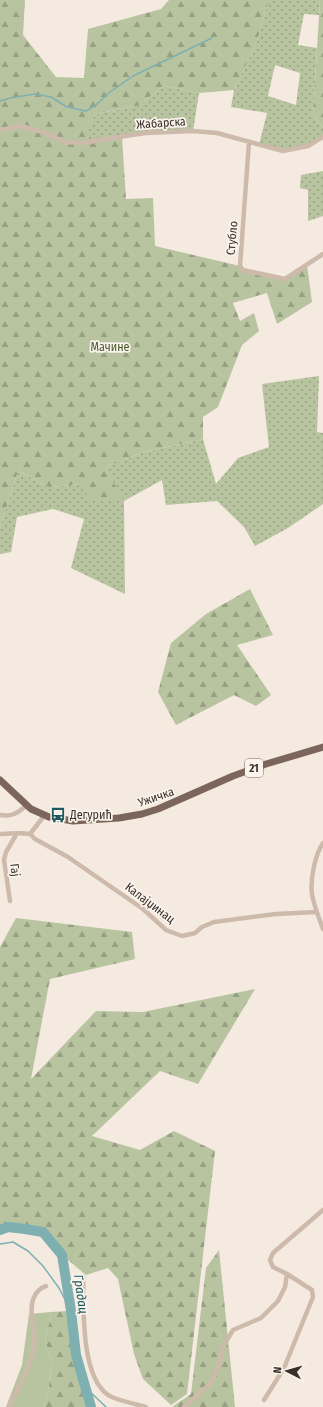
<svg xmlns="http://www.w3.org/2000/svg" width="323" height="1407" font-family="'Fira Sans Condensed',sans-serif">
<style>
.grass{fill:url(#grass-dots);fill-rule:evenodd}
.forest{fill:url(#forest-firs)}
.green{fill:#b8c49f}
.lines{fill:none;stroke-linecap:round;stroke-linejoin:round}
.stream{stroke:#7eb0b2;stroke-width:1.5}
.river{stroke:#7eb0b2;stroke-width:10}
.minor{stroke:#cdbaab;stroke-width:4.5}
.primary{stroke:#7c665b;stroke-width:7}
.labels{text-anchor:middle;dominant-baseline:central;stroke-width:3.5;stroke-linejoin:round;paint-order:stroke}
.shield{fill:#fbf4ed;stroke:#746a64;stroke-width:1}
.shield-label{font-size:11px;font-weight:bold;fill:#3a2f2a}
.street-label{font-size:12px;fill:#3a2f2a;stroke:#fbf4ed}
.park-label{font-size:12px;fill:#4a592d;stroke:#fbf4ed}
.poi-label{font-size:12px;fill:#3a2f2a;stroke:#fbf4ed;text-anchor:start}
.water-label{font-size:13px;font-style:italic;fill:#1e5a5d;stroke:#fbf4ed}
</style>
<defs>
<pattern id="grass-dots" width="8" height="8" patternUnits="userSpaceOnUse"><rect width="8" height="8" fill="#b8c49f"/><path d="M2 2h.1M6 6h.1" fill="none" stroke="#97a082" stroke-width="1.8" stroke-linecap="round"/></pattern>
<pattern id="forest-firs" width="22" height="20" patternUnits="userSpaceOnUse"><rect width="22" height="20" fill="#b8c49f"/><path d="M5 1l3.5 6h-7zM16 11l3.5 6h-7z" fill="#97a082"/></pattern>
</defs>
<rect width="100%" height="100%" fill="#f4eae0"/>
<path class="grass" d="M269,0H320L319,15L304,14L298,45L317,48L313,114L323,128V137L308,146L283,151L259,145L267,113L231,107L234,90L257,41ZM275,65L300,73L296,105L268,96Z
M164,86L199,93L193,131L145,133L82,143L95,114L137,106Z
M323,171V216L308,221V190L300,188L301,175Z
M319,376L317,432L323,433V504L288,528L255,546L244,527L217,501L166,505L162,480L124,501L125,594L71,568L84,519L53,509L17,517L11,552L0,554V528L18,471L49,487L81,484L123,501L105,467L144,452L203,439L216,484L238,458L269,447L262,384Z"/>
<path class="forest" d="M0,0H25L23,35L56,77L84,78L88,29L161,9L169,0H269L257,41L234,90L199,93L164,86L137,106L95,114L83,142L122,137L126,199L153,198L155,246L240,266L243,270L285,279L307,265L312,302L277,324L267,293L233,303L240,321L254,313L259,331L242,345L218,407L203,417V439L144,452L105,467L124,501H90L81,484L49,487L18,471L0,528Z
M320,0H323V128L313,114Z
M250,589L273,635L237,645L271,695L256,706L234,695L176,725L158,692L171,643L206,614Z
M16,918L132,932L135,959L50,979L31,1079L96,1011L143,1012L255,989L198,1084L160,1071L92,1136L140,1150L174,1131L215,1151L187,1394L171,1405L143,1379L134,1354L118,1279L108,1268L86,1275L62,1255L43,1232L25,1229L8,1227L0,1230V947Z
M219,1250L235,1407H172L191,1394L206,1268Z
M67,1311C70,1344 77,1375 86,1407H44L47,1397L52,1362L45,1342L51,1312Z"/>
<path class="green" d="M51,1312L45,1342L52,1362L47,1397L44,1407H6L22,1365L29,1314Z"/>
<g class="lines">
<path class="stream" d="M0,101L10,98L35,94L51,97L67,107L86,111L96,105L110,92L133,76L212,38
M0,1244L13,1242L28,1251L43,1266L59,1288L71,1311
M84,1386L106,1407"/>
<path class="river" d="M0,1230L8,1227L25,1229L43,1232L62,1255L71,1311L76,1355L91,1407"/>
<path class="minor" d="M0,130L21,126L43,132L65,142L82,143L145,133L193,131L217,133L283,151L308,146L323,137
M249,142L240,266L243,270L285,279L323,254
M0,815C12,817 18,813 27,805
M44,816L30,834L35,839L68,857L143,909L166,930L182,936L195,933L202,927L214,922L276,914L317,912
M0,834C10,834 21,832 30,834
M323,843C315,855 310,879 312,894C314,906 319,918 323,929
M10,901L4,860L6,852L16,835
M83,1276C84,1307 80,1375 108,1395C115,1400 136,1404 146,1407
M264,1400L284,1368L313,1297L312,1290L287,1274
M9,1407C19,1385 30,1370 34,1345C36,1328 25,1305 38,1291C40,1289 43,1287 46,1286
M184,1407L209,1385L218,1368L224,1345L233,1330L261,1318L278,1301L285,1287L287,1274L273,1267L270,1260L273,1253L323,1210"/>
<path class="primary" d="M0,780L31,809L49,817L73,821L119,818L142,814L158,809L233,776L266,764L323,747"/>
</g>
<defs>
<symbol id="bus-bare" viewBox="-9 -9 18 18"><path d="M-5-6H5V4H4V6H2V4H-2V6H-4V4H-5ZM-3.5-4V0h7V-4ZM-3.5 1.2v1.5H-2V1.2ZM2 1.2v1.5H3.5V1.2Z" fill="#1e5a5d" stroke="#fbf4ed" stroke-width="2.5" paint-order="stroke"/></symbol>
</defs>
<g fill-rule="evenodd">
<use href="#bus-bare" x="47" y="804" width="22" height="22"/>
</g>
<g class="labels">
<rect class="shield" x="245" y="759" width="18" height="18" rx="3"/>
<g class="shield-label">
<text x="254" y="768">21</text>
</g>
<g class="street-label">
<text transform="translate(161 123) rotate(-4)">Жабарска</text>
<text transform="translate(232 238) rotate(-85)">Стубло</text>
<text transform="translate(156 797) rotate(-19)">Ужичка</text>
<text transform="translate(15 870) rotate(83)">Гај</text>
<text transform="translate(150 903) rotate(37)">Калајџинац</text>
</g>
<g class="park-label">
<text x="110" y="347">Мачине</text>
</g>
<g class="poi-label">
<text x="70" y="815">Дегурић</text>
</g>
<g class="water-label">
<text transform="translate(81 1294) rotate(82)">Градац</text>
</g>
</g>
<g transform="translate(287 1371) rotate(276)" stroke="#fbf4ed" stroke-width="3" paint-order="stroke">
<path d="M0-3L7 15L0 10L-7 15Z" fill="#3a2f2a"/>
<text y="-6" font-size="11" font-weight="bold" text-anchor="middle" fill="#3a2f2a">N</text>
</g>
</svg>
